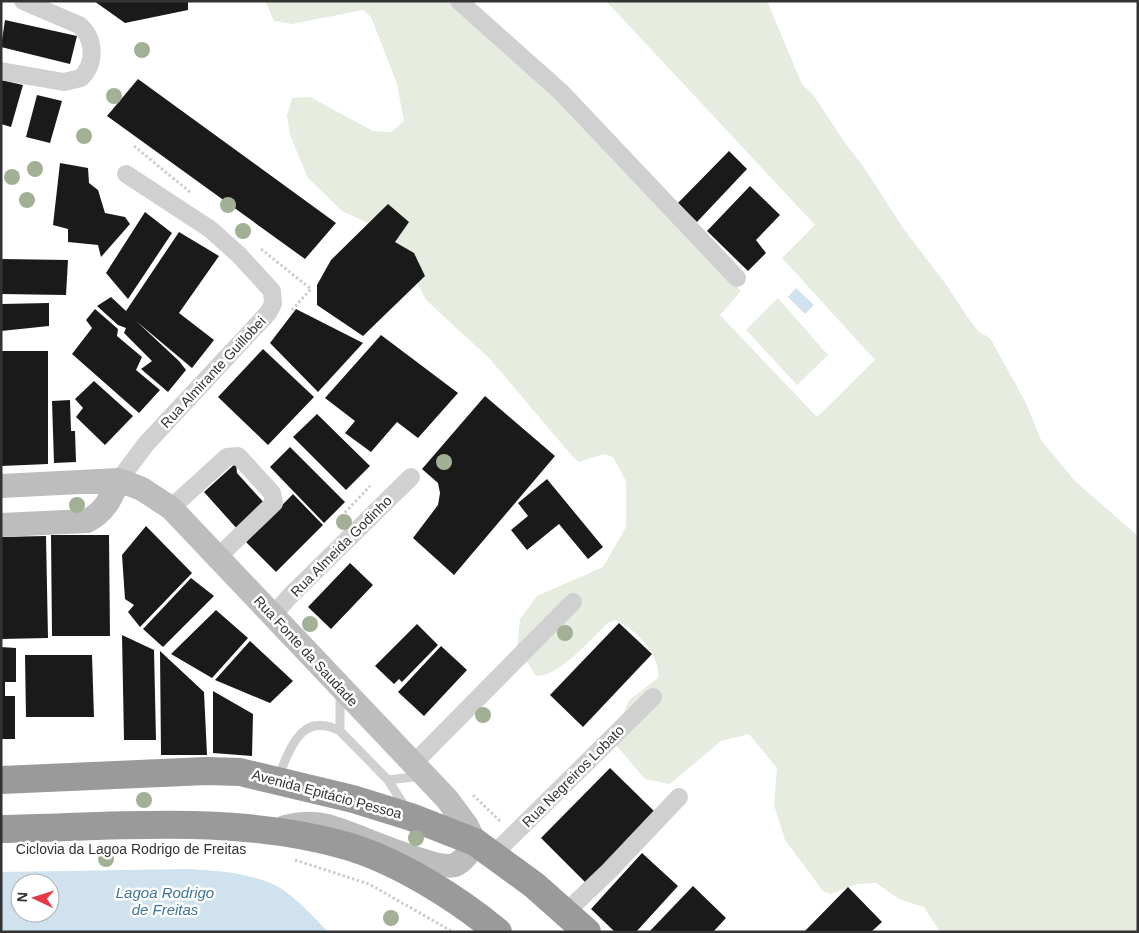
<svg xmlns="http://www.w3.org/2000/svg" width="1139" height="933" font-family="Arial,sans-serif">
<style>
.green{fill:#e6ecdf}
.water{fill:#cfe2ee;fill-rule:evenodd}
.building{fill:#1a1a1a}
.lines{fill:none;stroke-linecap:round;stroke-linejoin:round}
.path{stroke:#cdcdcd;stroke-width:3;stroke-dasharray:2.5 2.5;stroke-linecap:butt}
.lane{stroke:#d0d0d0;stroke-width:9}
.street{stroke:#d0d0d0;stroke-width:18}
.secondary{stroke:#bdbdbd;stroke-width:24}
.highway{stroke:#9a9a9a;stroke-width:28}
.tree{fill:#a2b095}
.labels{text-anchor:middle;dominant-baseline:central;stroke-width:5;stroke-linejoin:round;paint-order:stroke}
.street-label{font-size:14px;fill:#333;stroke:#fff}
.water-label{font-size:15px;font-style:italic;fill:#3f7597;stroke:#fff}
</style>
<rect width="100%" height="100%" fill="#fff"/>
<path class="green" d="M265,1H452L555,92L741,291L720,315L817,417L875,360L782,258L815,225L606,1H767L802,84L814,96L845,143L863,166L903,228L948,287L968,318L979,332L990,338L1026,403L1041,440L1075,481L1138,536V932H940L924,907L899,899L876,883L857,884L831,894L823,891L785,840L774,805L777,768L749,734L721,741L670,784L645,779L615,744V735L629,700L658,678C661,655 636,630 616,620L608,623C591,639 559,677 536,676L517,646L520,619L537,596L603,567L626,527V481L613,457L604,454L579,462L573,457L489,358L426,300L408,265L368,223L342,211L308,178L290,135L287,116L292,98L310,97L373,131L391,132L404,121L397,84L371,17L363,10L292,24L274,21Z
M778,298L828,355L797,385L746,330Z"/>
<path class="water" d="M796,288L814,305L805,314L788,297Z
M189,869C215,871 241,872 265,881C288,888 312,915 328,932H1V872ZM20,883H50V913H20Z"/>
<path class="building" d="M94,1H188V10L125,23Z
M5,20L77,36L70,64L1,47Z
M138,79L336,223L305,259L107,116Z
M1,80L23,85L11,127L1,124Z
M37,95L62,101L50,143L26,137Z
M729,151L747,169L697,222L678,203Z
M60,163L88,168L89,183L98,190L105,213L125,217L130,224L101,257L98,245L68,242V229L53,225Z
M750,186L780,215L756,240L766,253L748,271L707,231Z
M388,204L409,222L395,242L414,253L425,276L363,336L317,305V285L331,260Z
M145,212L172,233L128,299L106,273Z
M179,232L219,256L179,313L214,340L192,368L136,321L179,361L186,370L168,392L141,369L152,361L124,333L126,328L118,325L97,306L111,297L126,311Z
M1,259L68,260L66,295L1,294Z
M49,303V326L1,331V304Z
M95,309L118,329L117,336L142,357L136,370L160,390L139,413L72,354L92,328L86,320Z
M296,309L363,343L318,392L270,343Z
M381,335L458,393L418,438L397,422L371,452L345,433L355,421L325,398Z
M263,349L314,397L268,445L218,397Z
M1,351H48V464L1,466Z
M94,381L133,416L105,445L76,417L83,408L75,399Z
M485,396L555,456L454,575L413,538L438,505L440,493L438,483L422,469Z
M70,400L71,431H75L76,462L54,463L52,401Z
M317,414L370,466L346,490L293,437Z
M290,447L345,502L324,523L270,467Z
M236,463L237,473L267,506L239,531L204,492Z
M547,479L603,547L588,559L559,524L527,550L511,530L528,516L518,503Z
M293,494L323,525L276,572L246,542Z
M146,526L192,573L140,627L128,612L134,605L125,599L122,555Z
M51,535H109L110,636H52Z
M46,536L48,638L1,639V537Z
M350,563L373,585L331,629L308,607Z
M191,578L214,596L163,647L143,629Z
M216,610L248,638L212,678L171,654Z
M619,623L652,654L583,727L550,695Z
M417,624L438,645L402,682L399,679L394,684L375,666Z
M122,635L154,650L156,740H124Z
M250,641L293,681L270,703L215,680Z
M441,646L467,670L424,716L398,692Z
M1,647L16,648V682H5V696H15V739H1Z
M160,651L204,692L207,755H161Z
M25,655H92L94,717H26Z
M213,691L253,714L252,756L213,753Z
M610,768L655,812L586,883L541,838Z
M642,853L678,886L636,932H615L591,909Z
M693,886L726,918L713,932H649Z
M848,887L882,922L871,932H804Z"/>
<g class="lines">
<path class="path" d="M134,146L190,192
M261,249L311,289L291,311
M338,520L370,486
M473,795L501,822
M295,860L369,884L453,932"/>
<path class="lane" d="M340,731V692
M278,777C291,748 301,711 340,731L388,780L407,810
M388,780L421,776"/>
<path class="street" d="M459,1L561,92L737,278
M1,71L64,82L81,78C96,63 95,38 79,25L23,1
M119,480L146,444L268,313L273,304L272,291L239,255L210,229L126,174
M171,508L227,457L238,456L241,459L272,493L274,503L218,557
M272,616L290,596L411,477
M413,764L573,602
M493,855L653,697
M565,913L609,871L679,797"/>
<path class="secondary" d="M1,486L119,480L142,489L171,508L447,799L467,826L475,842C470,851 465,860 455,865C436,872 352,832 327,826C313,822 298,824 285,827
M1,525L87,521C105,512 111,498 119,480"/>
<path class="highway" d="M1,780L207,771L240,772L353,799L411,817L475,842L534,885L587,932
M1,829C115,827 236,814 347,846C398,861 457,898 498,932"/>
</g>
<g class="tree">
<circle cx="142" cy="50" r="8"/>
<circle cx="114" cy="96" r="8"/>
<circle cx="84" cy="136" r="8"/>
<circle cx="35" cy="169" r="8"/>
<circle cx="12" cy="177" r="8"/>
<circle cx="27" cy="200" r="8"/>
<circle cx="228" cy="205" r="8"/>
<circle cx="243" cy="231" r="8"/>
<circle cx="444" cy="462" r="8"/>
<circle cx="77" cy="505" r="8"/>
<circle cx="344" cy="522" r="8"/>
<circle cx="310" cy="624" r="8"/>
<circle cx="565" cy="633" r="8"/>
<circle cx="483" cy="715" r="8"/>
<circle cx="144" cy="800" r="8"/>
<circle cx="416" cy="838" r="8"/>
<circle cx="106" cy="859" r="8"/>
<circle cx="391" cy="918" r="8"/>
</g>
<g class="labels">
<g class="street-label">
<text transform="translate(213 372) rotate(-47)">Rua Almirante Guillobei</text>
<text transform="translate(341 546) rotate(-45)">Rua Almeida Godinho</text>
<text transform="translate(306 651) rotate(47)">Rua Fonte da Saudade</text>
<text transform="translate(573 776) rotate(-45)">Rua Negreiros Lobato</text>
<text transform="translate(327 794) rotate(15)">Avenida Epitácio Pessoa</text>
<text x="131" y="849">Ciclovia da Lagoa Rodrigo de Freitas</text>
</g>
<g class="water-label">
<text x="165" y="892">Lagoa Rodrigo<tspan x="165" dy="17">de Freitas</tspan></text>
</g>
</g>
<rect width="1139" height="933" fill="none" stroke="#333333" stroke-width="5"/>
<g transform="translate(35 898) rotate(274)"><circle r="24" fill="#ffffff" stroke="#adadad"/>
<path d="M0-4L9 19L0 12L-9 19Z" fill="#e63946"/>
<text y="-8" font-size="14" font-weight="bold" text-anchor="middle" fill="#333333">N</text>
</g>
</svg>
